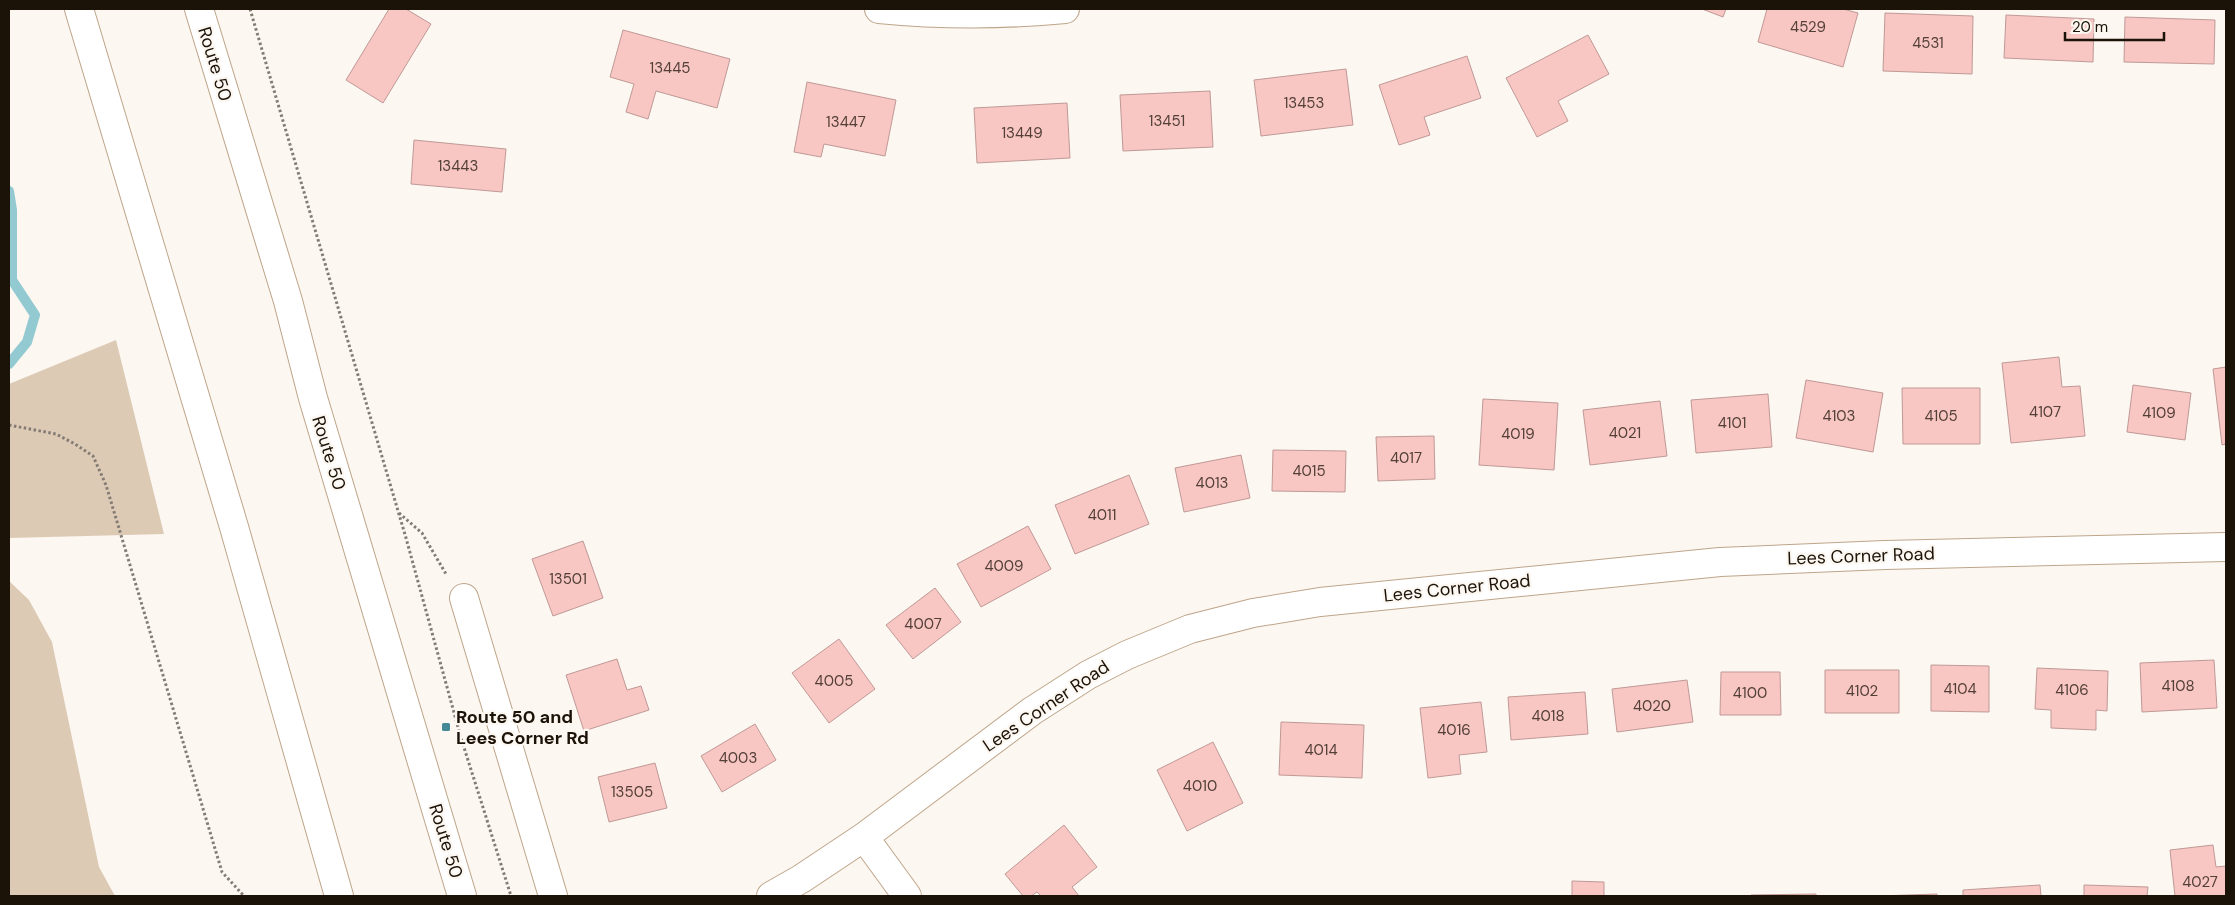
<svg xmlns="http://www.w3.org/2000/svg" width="2235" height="905" font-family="'DM Sans',sans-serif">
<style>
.green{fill:#ddcab5}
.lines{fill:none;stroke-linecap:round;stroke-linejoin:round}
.stream{stroke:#93cad1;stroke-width:10}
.building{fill:#f8c6c3;stroke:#c09996}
.street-casing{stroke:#bea58a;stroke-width:30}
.secondary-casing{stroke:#bea58a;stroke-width:30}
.highway-casing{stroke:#bea58a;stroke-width:30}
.path{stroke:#837c74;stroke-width:3;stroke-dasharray:2.5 2.5;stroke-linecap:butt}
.street{stroke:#fff;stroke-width:28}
.secondary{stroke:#fff;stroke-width:28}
.highway{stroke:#fff;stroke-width:28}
.poi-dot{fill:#458997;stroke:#fcf7f1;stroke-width:2}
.labels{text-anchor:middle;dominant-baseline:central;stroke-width:4.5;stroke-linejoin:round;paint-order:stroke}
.number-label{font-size:15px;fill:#523f37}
.street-label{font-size:18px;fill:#1b1208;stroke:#fcf7f1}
.poi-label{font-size:18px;font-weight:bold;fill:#1b1208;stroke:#fcf7f1;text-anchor:start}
</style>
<rect width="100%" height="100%" fill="#fcf7f1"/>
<path class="green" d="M116,340L164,534L9,538V384Z
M9,581L29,600L52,642L99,867L115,896H9Z"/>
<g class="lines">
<path class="stream" d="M9,191L12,210V280L35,315L27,342L9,364"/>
</g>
<path class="building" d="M389,9H406L431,24L383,103L346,80Z
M1702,9H1726L1723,17Z
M1767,9H1843L1858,13L1843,67L1758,42Z
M1885,13L1973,16L1972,74L1883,71Z
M2006,15L2094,19L2093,62L2004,58Z
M2125,17L2215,20L2214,64L2124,62Z
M623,30L730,59L717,108L656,91L648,119L626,112L634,84L610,77Z
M1588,35L1609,74L1558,101L1568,121L1537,137L1506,78Z
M1467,56L1481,98L1424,117L1430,135L1399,145L1379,85Z
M1346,69L1353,125L1261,136L1254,80Z
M807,82L896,100L885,156L824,144L821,157L794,152Z
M1210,91L1213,147L1123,151L1120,95Z
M1067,103L1070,158L977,163L974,108Z
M414,140L506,149L502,192L411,184Z
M2059,357L2062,387L2080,386L2085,436L2011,443L2002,363Z
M2226,367V444L2222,445L2213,369Z
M1806,380L1883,393L1873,452L1796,438Z
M2133,385L2191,393L2185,440L2127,432Z
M1902,388H1980V444H1903Z
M1768,394L1772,447L1696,453L1691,400Z
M1483,399L1558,403L1554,470L1479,465Z
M1660,401L1667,456L1590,465L1583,410Z
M1434,436L1435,479L1378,481L1376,437Z
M1273,450L1346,451L1345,492L1272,491Z
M1241,455L1250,498L1184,512L1175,468Z
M1129,475L1149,524L1075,554L1055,505Z
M1028,526L1051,569L981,607L957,564Z
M583,541L603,598L553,616L532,559Z
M935,588L961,622L913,659L886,625Z
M839,639L875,689L829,723L792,673Z
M617,659L627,690L641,686L649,710L584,731L566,675Z
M2214,660L2217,708L2142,712L2140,663Z
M1931,665L1989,666V712L1931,711Z
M2037,668L2108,671L2107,711L2096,710V730L2051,728V710L2035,709Z
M1825,670H1899V713H1825Z
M1721,672H1780L1781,715H1720Z
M1687,680L1693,722L1617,732L1612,689Z
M1585,692L1588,734L1511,740L1508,697Z
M1481,702L1487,752L1459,755L1461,774L1428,778L1420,708Z
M1281,722L1364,725L1362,778L1279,775Z
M755,724L776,760L722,792L701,756Z
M1213,742L1243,803L1187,831L1157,770Z
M655,763L667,808L609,822L598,777Z
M1064,825L1097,867L1072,887L1079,896H1041L1037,892L1031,896H1023L1005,874Z
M2213,845L2216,867L2226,866V896H2175L2170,850Z
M1572,881L1604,882V896H1572Z
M2040,885L2041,896H1963V890Z
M2084,885L2148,887L2147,896H2084Z
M1816,894V896H1751V895Z
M1937,894V896H1878Z"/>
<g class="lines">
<defs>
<path id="street" d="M879,9C941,15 1002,15 1065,9
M464,598L553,896
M864,837L907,896"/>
<path id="secondary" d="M771,896L801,879L864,837L1032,711L1088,675L1127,655L1190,629L1253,613L1320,602L1720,562L1885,555L2226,547"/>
<path id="highway" d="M79,9L234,527L339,896
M199,9L288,301L313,398L462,896"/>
</defs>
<use href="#street" class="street-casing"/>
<use href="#secondary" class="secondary-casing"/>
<use href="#highway" class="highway-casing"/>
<path class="path" d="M250,9L406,538L461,738L511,896
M9,425L56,434L75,444L93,456L106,485L222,872L244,896
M399,513L422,533L446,574"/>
<use href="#street" class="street"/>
<use href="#secondary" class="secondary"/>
<use href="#highway" class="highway"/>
</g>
<rect class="poi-dot" x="441" y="722" width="10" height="10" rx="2.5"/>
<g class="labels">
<g class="number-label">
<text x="1808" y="27">4529</text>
<text x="1928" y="43">4531</text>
<text x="670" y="68">13445</text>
<text x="1304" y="103">13453</text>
<text x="1167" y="121">13451</text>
<text x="846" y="122">13447</text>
<text x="1022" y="133">13449</text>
<text x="458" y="166">13443</text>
<text x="2045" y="412">4107</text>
<text x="2159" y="413">4109</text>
<text x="1839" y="416">4103</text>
<text x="1941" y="416">4105</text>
<text x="1732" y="423">4101</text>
<text x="1625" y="433">4021</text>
<text x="1518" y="434">4019</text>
<text x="1406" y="458">4017</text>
<text x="1309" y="471">4015</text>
<text x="1212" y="483">4013</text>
<text x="1102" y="515">4011</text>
<text x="1004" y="566">4009</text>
<text x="568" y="579">13501</text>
<text x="923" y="624">4007</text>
<text x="834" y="681">4005</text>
<text x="2178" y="686">4108</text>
<text x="1960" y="689">4104</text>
<text x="2072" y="690">4106</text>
<text x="1862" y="691">4102</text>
<text x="1750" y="693">4100</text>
<text x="1652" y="706">4020</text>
<text x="1548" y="716">4018</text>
<text x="1454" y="730">4016</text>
<text x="1321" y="750">4014</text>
<text x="738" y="758">4003</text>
<text x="1200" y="786">4010</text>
<text x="632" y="792">13505</text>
<text x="2200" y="882">4027</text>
</g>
<g class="street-label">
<text transform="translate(215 64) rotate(73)">Route 50</text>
<text transform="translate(329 453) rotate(73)">Route 50</text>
<text transform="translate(1861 556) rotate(-2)">Lees Corner Road</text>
<text transform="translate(1457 588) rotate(-6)">Lees Corner Road</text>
<text transform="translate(1046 706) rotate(-34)">Lees Corner Road</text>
<text transform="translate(446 841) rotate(73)">Route 50</text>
</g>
<g class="poi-label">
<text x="456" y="717">Route 50 and<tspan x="456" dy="21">Lees Corner Rd</tspan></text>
</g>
</g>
<rect width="2235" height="905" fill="none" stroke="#1b1208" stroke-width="20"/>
<path d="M2065 32v8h99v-8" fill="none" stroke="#1b1208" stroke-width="2.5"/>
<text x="2072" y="32" font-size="15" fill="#1b1208" stroke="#fcf7f1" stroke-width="4" paint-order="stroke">20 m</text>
</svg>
